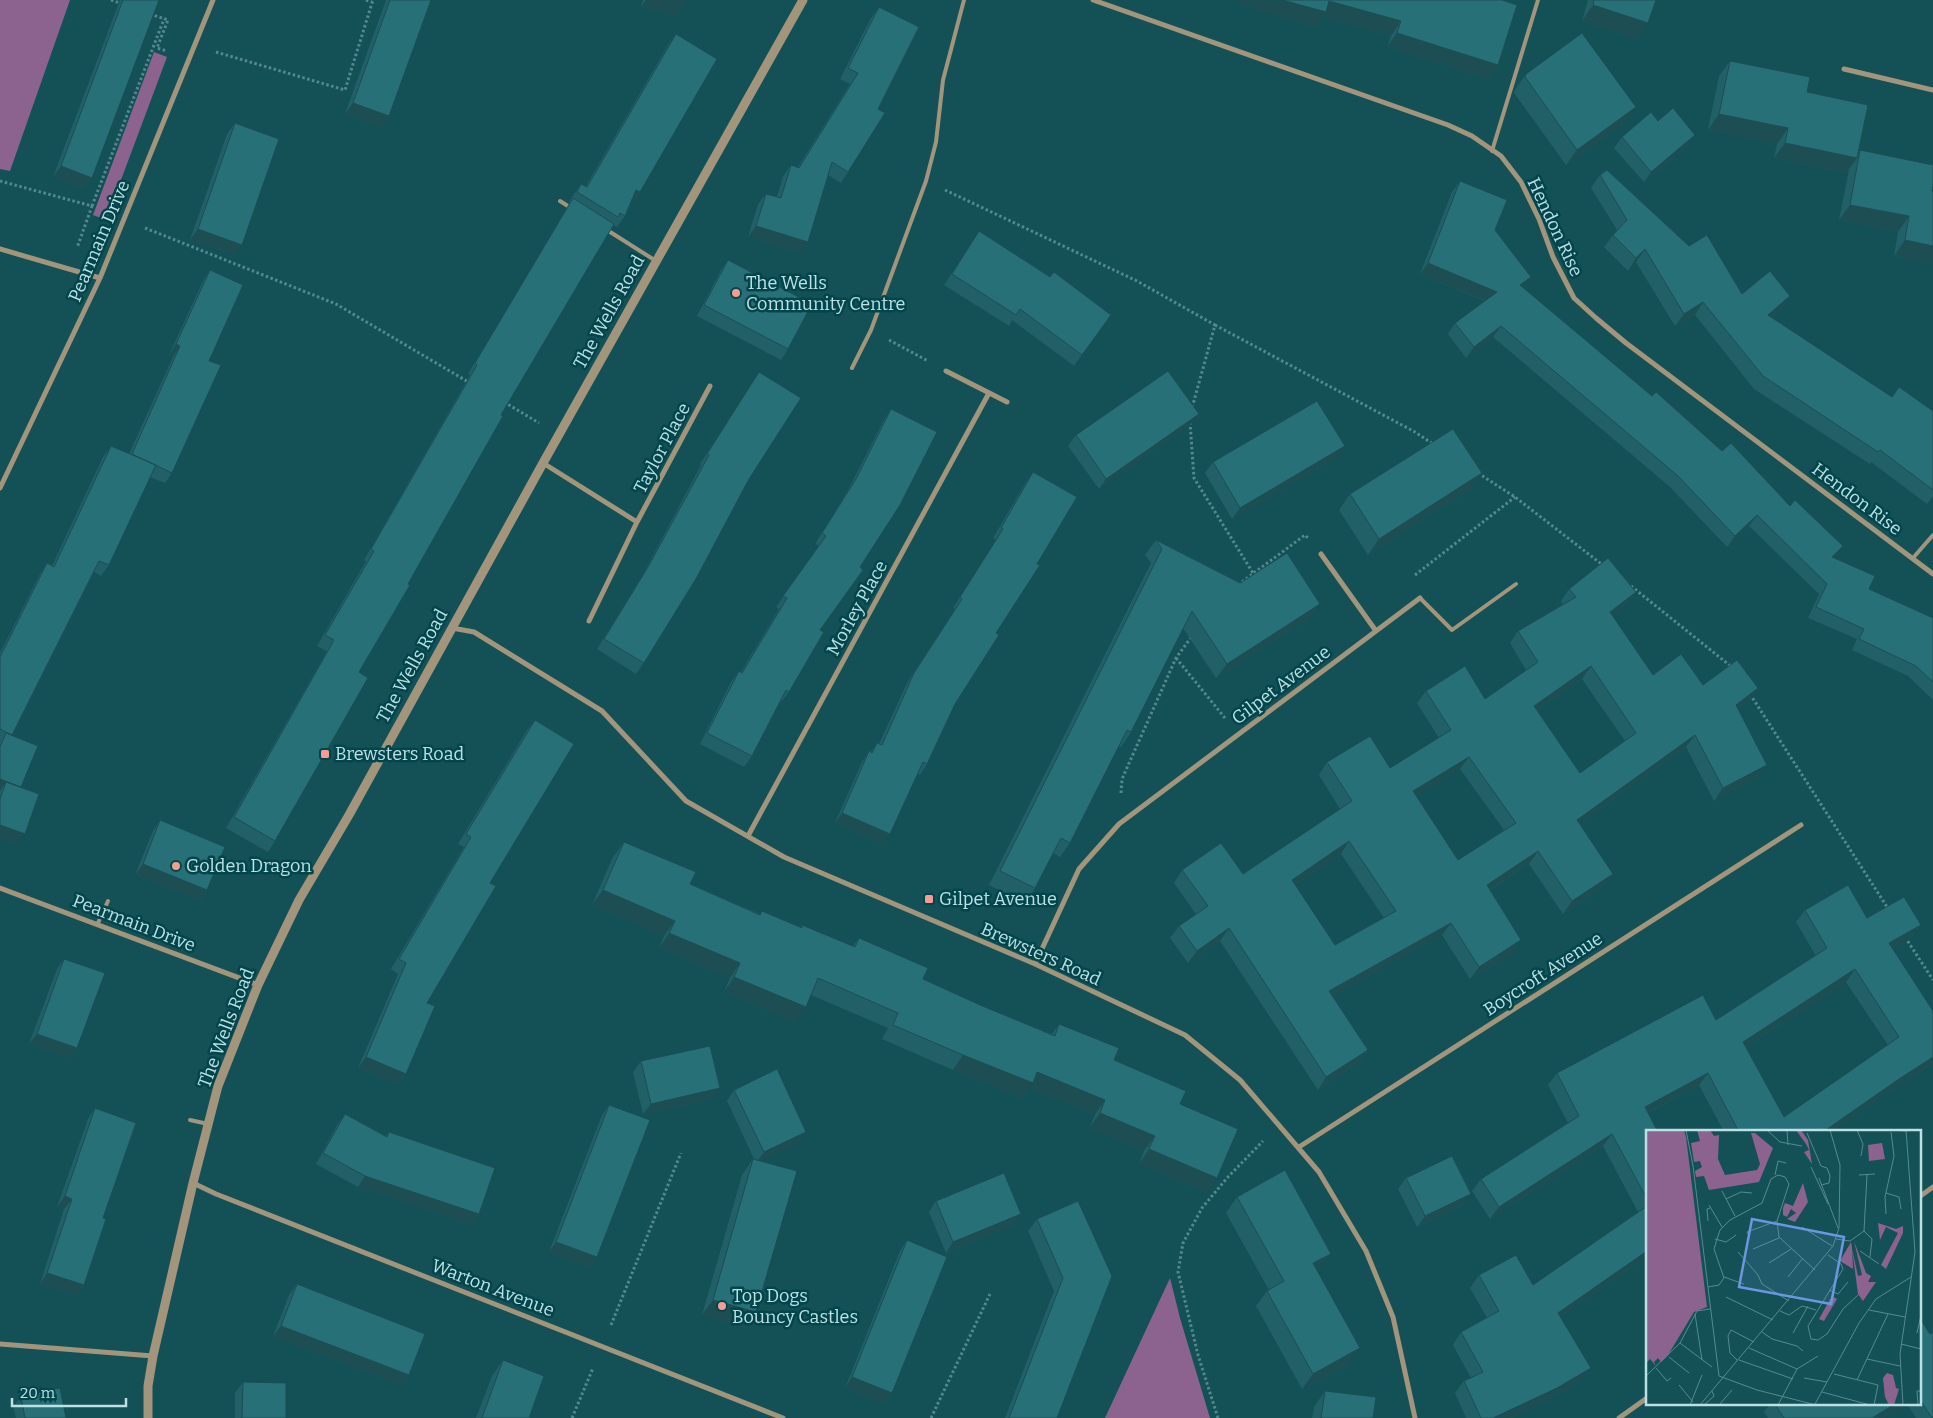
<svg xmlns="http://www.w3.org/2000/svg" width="1933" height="1418" font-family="Bitter,serif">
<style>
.green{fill:#8c638e}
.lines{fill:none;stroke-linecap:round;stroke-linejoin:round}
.path{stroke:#54888d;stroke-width:3;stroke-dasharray:2.5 2.5;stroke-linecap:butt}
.service{stroke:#a2957b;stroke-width:4}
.minor{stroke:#a2957b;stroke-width:5}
.tertiary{stroke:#a2957b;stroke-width:9}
.wall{fill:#226067;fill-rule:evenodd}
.shaded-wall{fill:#1c4e54}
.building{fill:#287078;stroke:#1c4e54;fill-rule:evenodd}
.poi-dot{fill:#f59c94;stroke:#02464c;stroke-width:2}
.labels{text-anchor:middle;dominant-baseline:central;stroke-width:5;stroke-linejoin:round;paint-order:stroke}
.street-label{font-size:18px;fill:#bce0e4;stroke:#02464c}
.poi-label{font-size:18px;fill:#bce0e4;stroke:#02464c;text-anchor:start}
.inset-road{fill:none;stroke:#578a8f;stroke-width:1}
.view{fill:#6c97de;fill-opacity:0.15;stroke:#6c97de;stroke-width:2.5}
.inset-edge{fill:none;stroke:#bce0e4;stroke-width:2.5}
</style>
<rect width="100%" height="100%" fill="#135157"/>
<path class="green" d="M0,0H70L10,171L0,169Z
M154,52L167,57L106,220L93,215Z
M1170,1278L1180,1318L1210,1418H1105Z"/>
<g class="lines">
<path class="path" d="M111,0L123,4
M366,0L372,2
M150,14L168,20L157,48L167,51
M216,52L345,90L373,0
M0,181L92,206L77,248
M945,190L1137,281L1215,325L1192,408
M92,206L164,19
M145,228L336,304L470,383
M1215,325L1415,432L1433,444
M889,340L928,361
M504,402L539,423
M1190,422L1194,478L1253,573
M1478,473L1515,497L1604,566
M1415,575L1515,497
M1242,582L1305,535L1308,538
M1631,586L1733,668
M1176,658L1225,718
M1750,694L1889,910
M1121,793L1122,779L1176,658L1192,636
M1905,937L1933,980
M611,1325L681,1153
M572,1418L593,1368
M931,1418L990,1294
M1218,1418L1198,1355L1178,1272L1183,1243L1202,1208L1227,1178L1263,1141"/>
<path class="service" d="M1492,151L1538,0
M560,201L571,208
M607,230L656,261
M852,368L871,330L926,181L936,142L943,80L964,0
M1913,558L1933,535
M1420,598L1452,630L1516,584
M98,923L108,901
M190,1120L208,1124"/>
<path class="minor" d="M1093,0L1448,125L1472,136L1501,156L1521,182L1539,219L1553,257L1574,298L1596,318L1626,343L1933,574
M1844,69L1933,90
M0,249L100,278
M946,371L1007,402
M543,463L637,522
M0,488L100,278L213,0
M1321,554L1376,631
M589,621L637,522L710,386
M452,628L474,632L602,711L686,801L784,857L1035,964L1185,1035L1240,1080L1319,1172L1366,1251L1393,1317L1415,1418
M748,836L989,393
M0,888L258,985
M1035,964L1079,869L1119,824L1420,598
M1299,1147L1801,825
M193,1183L216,1194L783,1418
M1919,1197L1933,1187
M0,1344L153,1356
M1619,1418L1647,1398"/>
<path class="tertiary" d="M148,1418V1386L153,1356L193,1183L218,1086L258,985L299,900L349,815L543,463L803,0"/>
</g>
<path class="wall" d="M120,0H159L84,189L53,177Z
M386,0H431L389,116L382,127L345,114Z
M643,0H687L676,16L641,7Z
M1502,0L1498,65L1488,79L1387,47L1391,36L1322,17L1316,27L1269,14Z
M1588,0H1656L1637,39L1582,21Z
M879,7L878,109L848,172L841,183L828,175L800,253L748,237L758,204L766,194L777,197L783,176L791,165L798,167L850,84L840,79L871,18Z
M676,34L640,192L633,202H631L625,216L617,227L613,225L501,415L359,672L275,841L268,852L226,828L327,651L317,646L366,561L364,560L470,375L468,374L570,203L569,202L574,194L581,184L586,186L668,45Z
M1730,61L1858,154L1860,150L1932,191L1933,264L1894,256L1898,232L1839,220L1849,170L1846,173L1774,158L1777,144L1708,130L1719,76Z
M1526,74L1625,123L1566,165L1514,93L1515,90Z
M235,123L242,245L234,255L190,240L227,134Z
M1622,137L1688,146L1644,182L1614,148Z
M1600,175L1689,246L1742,294L1782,309L1771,318L1892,397L1933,411V496L1927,504L1871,462L1870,464L1754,389L1695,315L1675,326L1636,262L1628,271L1604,247L1613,235L1617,230L1591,188Z
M1460,181L1495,230L1523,288L1869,589L1933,618V700L1908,676L1852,650L1857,639L1808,618L1819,594L1749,526L1727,547L1670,487L1493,337L1466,358L1448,334L1455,323L1485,301L1420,274L1452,192Z
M979,231L1111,315L1074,366L1012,320L1009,326L944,285Z
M728,260L788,349L781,360L697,316L721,270Z
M210,270L209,361L172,473L165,483L150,477L109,565L101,576L94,572L12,735L21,788L17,845L0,839V653L40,574L47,563L52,566L103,457L111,446L129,454L173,357L169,355L203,281Z
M759,372L749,479L644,663L636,674L597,649L641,578L701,465L700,464Z
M891,409L820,630L789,692L781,702H780L752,756L744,767L700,744L731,682L739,671L741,672L779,609L776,607L819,546L815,544L848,490L884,420Z
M1191,424L1099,489L1068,446L1076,435Z
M1337,457L1232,519L1205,473L1213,462Z
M1033,472L996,633L955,704L927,764L920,775L918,774L883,844L835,823L862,762L869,751L871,752L877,743L879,744L907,683L955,609L953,608L996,540L993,538L1026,482Z
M1471,489L1368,555L1339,510L1350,494Z
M1156,540L1310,618L1216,678L1183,628L1131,732L1121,747L1119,746L1070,843L1060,857L1053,853L1035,888L1025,903L989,885L1151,563L1145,555Z
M1569,589L1636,592L1627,604L1612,616L1653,675L1703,685L1758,688L1749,701L1738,709L1758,778L1714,801L1686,747L1580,824L1613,874L1604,886L1563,914L1529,864L1490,890L1513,953L1470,979L1442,935L1333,996L1368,1050L1359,1063L1318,1090L1220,941L1188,963L1170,938L1179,926L1196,914L1174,883L1182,870L1243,874L1340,809L1319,775L1327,762L1390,768L1439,738L1417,703L1426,691L1485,699L1526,670L1510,643L1518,631L1563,604L1561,601ZM1582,679L1625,741L1580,773L1537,710ZM1460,769L1504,830L1458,860L1416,796ZM1341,854L1384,918L1335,945L1295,885Z
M535,720L490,883L427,1003L406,1074L399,1085L358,1068L398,974L391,969L464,847L458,844L527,730Z
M160,820L207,890L200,901L135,875L153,831Z
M624,842L690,884L760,914L762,911L801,927L802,925L853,946L859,938L923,979L980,1005L1052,1034L1059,1024L1180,1104L1207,1193L1139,1164L1144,1151L1089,1128L1095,1115L1029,1088L1023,1098L953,1070L882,1039L888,1028L811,995L796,1022L724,992L730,978L659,948L664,936L592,905L613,857Z
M1805,910L1921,925L1912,937L1892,949L1933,1011V1064L1887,1093L1832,1132H1724L1699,1085L1648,1113L1647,1132V1257L1560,1317L1582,1380L1548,1401L1511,1418H1466L1455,1393L1464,1381L1471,1378L1453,1345L1461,1332L1487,1318L1470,1288L1479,1275L1533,1285L1638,1212L1603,1146L1490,1219L1472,1191L1481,1179L1568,1123L1548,1085L1557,1073L1716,1020L1816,956L1796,922ZM1846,982L1888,1045L1784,1117L1746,1047Z
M64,959L70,1059L29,1044L57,969Z
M641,1061L712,1099L643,1114L633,1072Z
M734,1090L799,1143L760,1161L756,1312L745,1328L702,1315L742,1175L753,1159H754L727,1101Z
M609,1105L597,1257L589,1268L549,1252L602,1115Z
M95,1108L103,1218L84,1285L76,1296L40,1284L64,1209L57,1207L88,1119Z
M345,1114L386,1136L389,1132L479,1214L471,1225L358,1187L316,1164L337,1125Z
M1406,1178L1463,1205L1417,1227L1398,1189Z
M1237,1197L1320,1269L1317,1271L1349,1364L1302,1389L1256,1306L1267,1291L1269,1290L1226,1213Z
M936,1201L1013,1225L946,1253L929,1212Z
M1078,1201L1057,1418H1005L1054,1291L1028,1231L1037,1219Z
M907,1240L892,1393L885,1404L845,1388L900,1251Z
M297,1284L409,1375L402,1386L273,1336L289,1295Z
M1919,1317L1930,1334L1933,1418H1916L1907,1404L1884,1418H1768L1764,1412L1770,1404H1835V1405L1837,1404H1919Z
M503,1360L529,1418H476L492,1376Z
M243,1382L286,1418H235V1393Z
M1325,1391L1373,1418H1312L1314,1407Z
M21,1396L66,1418H16L13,1407Z"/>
<path class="shaded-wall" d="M646,0H687L676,16L641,7Z
M1230,0L1329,1L1401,21L1391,36L1322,17L1316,27L1269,14Z
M1593,5L1648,23L1637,39L1582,21Z
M1397,33L1498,65L1488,79L1387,47Z
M353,103L389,116L382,127L345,114Z
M1636,107L1625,123L1566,165L1577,150Z
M1719,114L1788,128L1777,144L1708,130Z
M1695,135L1688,146L1644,182L1651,172Z
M1785,143L1857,158L1846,173L1774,158Z
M61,166L92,178L84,189L53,177Z
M636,190L640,192L633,202L628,201Z
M1850,205L1909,216L1898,232L1839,220Z
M756,226L808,242L800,253L748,237Z
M198,229L242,245L234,255L190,240Z
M1905,240L1933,246V264L1894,256Z
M1645,249L1636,262L1628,271L1636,258Z
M1428,263L1497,292L1489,302L1420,274Z
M1531,277L1524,288L1520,285Z
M1790,296L1782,309L1759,328L1768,315Z
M1703,302L1695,315L1675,326L1684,314Z
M1501,326L1493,337L1466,358L1474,347Z
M176,344L180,346L173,357L169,355Z
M1199,414L1191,424L1099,489L1106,479Z
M1345,446L1337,457L1232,519L1240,508Z
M1482,473L1471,489L1368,555L1379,539Z
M1757,515L1749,526L1727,547L1735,536Z
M1843,546L1835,557L1825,568L1832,557Z
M1636,592L1627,604L1601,625L1610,612Z
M1320,604L1310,618L1216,678L1227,664Z
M1591,666L1582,679L1525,718L1534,706Z
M1758,688L1749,701L1727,717L1736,705Z
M1695,735L1686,747L1568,833L1577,820Z
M1469,757L1460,769L1404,804L1413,791Z
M1767,765L1758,778L1714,801L1723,788Z
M0,779L21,787L6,782L0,791Z
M842,813L890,834L883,844L835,823Z
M0,825L25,834L17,845L0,839Z
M1349,841L1341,854L1283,893L1292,880Z
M1538,851L1529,864L1478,897L1487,885Z
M143,864L207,890L200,901L135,875Z
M1613,874L1604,886L1563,914L1572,901Z
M603,890L675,921L664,936L592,905Z
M1451,923L1442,935L1321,1003L1329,991Z
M1921,925L1912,937L1880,956L1889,943Z
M1229,928L1220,941L1188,963L1197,951Z
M669,933L740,963L730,978L659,948Z
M1521,940L1513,953L1470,979L1479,967Z
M1855,969L1846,982L1735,1054L1743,1042Z
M734,977L806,1007L796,1022L724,992Z
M37,1034L77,1048L70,1059L29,1044Z
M1368,1050L1359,1063L1318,1090L1326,1077Z
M963,1055L1037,1072L1105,1100L1095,1115L1029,1088L1023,1098L953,1070Z
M366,1057L406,1074L399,1085L358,1068Z
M1933,1057V1064L1887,1093L1832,1132H1823L1896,1081Z
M1708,1073L1699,1085L1636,1119L1645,1107Z
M720,1088L712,1099L643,1114L651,1104Z
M1100,1113L1155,1136L1144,1151L1089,1128Z
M806,1132L799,1143L756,1163L764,1152Z
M1612,1134L1603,1146L1490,1219L1499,1207Z
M1149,1149L1217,1178L1207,1193L1139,1164Z
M365,1176L479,1214L471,1225L358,1187Z
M1471,1194L1463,1205L1417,1227L1425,1216Z
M65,1196L72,1199L64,1209L57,1207Z
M1021,1214L1013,1225L946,1253L953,1242Z
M556,1242L597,1257L589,1268L549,1252Z
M1647,1251V1257L1549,1325L1558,1313Z
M1331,1254L1320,1269L1302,1279L1313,1263Z
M47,1273L84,1285L76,1296L40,1284Z
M713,1300L756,1312L745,1328L702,1315Z
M281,1326L409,1375L402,1386L273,1336Z
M1360,1348L1349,1364L1302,1389L1313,1374Z
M1591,1368L1582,1380L1548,1401L1511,1418H1493Z
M852,1377L892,1393L885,1404L845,1388Z
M1895,1404H1907L1884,1418H1872Z"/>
<path class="building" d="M123,0H159L92,178L61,166Z
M390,0H431L389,116L353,103Z
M1282,0H1502L1517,5L1498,65L1397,33L1401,21L1329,1L1326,12Z
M1594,0H1656L1648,23L1593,5Z
M879,7L919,27L878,109L885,113L848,172L832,162L808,242L756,226L766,194L781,198L791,165L799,168L858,73L848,68Z
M1582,33L1636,107L1577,150L1525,77L1526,74Z
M676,34L717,59L640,192L636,190L625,216L620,213L618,217L577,192L581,184L587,187Z
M1730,61L1810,77L1807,92L1868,105L1857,158L1785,143L1788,128L1719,114Z
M1673,108L1695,135L1651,172L1622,137L1651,112L1658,121Z
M235,123L279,139L242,245L198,229Z
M1860,150L1933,165V186L1932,191H1933V246L1905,240L1909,216L1850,205Z
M1607,170L1689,246L1707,235L1742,294L1770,271L1790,296L1768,315L1892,397L1899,387L1933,411V490L1880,450L1878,452L1763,376L1703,302L1684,314L1645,249L1636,258L1613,235L1627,220L1600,175Z
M1460,181L1507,200L1495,230L1531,277L1520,285L1652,396L1656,392L1722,451L1731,443L1790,506L1795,500L1843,546L1832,557L1875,576L1869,589L1933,618V682L1916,666L1859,639L1864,629L1816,607L1827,584L1757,515L1735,536L1678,476L1501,326L1474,347L1455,323L1497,292L1428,263Z
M573,198L614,224L501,415L503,416L408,584L410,585L359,672L368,678L275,841L234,817L334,640L325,635L374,551L371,549L477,365L475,363Z
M979,231L1050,277L1054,272L1111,315L1082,355L1020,309L1016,315L952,274Z
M728,260L812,304L788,349L704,305Z
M210,270L243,285L209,361L221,365L172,473L132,454L180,346L176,344Z
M1168,371L1199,414L1106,479L1076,435Z
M759,372L801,398L749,479L697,577L644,663L604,639L648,567L709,455L707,454Z
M1317,401L1345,446L1240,508L1213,462Z
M891,409L937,432L900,505L860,567L863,570L820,630L824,632L789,692L786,690L752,756L707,733L739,671L742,673L787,598L783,596L826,536L822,533L856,479Z
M1453,429L1482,473L1379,539L1350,494Z
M111,446L156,465L109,565L99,561L12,735L0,729V657L47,563L54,567Z
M1033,472L1077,497L1037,564L1040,565L996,633L999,635L955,704L927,764L923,762L890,834L842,813L869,751L872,753L877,743L882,745L914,673L962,599L960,597L1003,529L1001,528Z
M1156,540L1240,583L1287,553L1320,604L1227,664L1192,611L1131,732L1127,730L1070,843L1061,838L1035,888L1000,871L1162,549Z
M1608,558L1636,592L1610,612L1653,675L1681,654L1703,685L1737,660L1758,688L1736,705L1767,765L1723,788L1695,735L1577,820L1613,874L1572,901L1538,851L1487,885L1521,940L1479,967L1451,923L1329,991L1368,1050L1326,1077L1229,928L1197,951L1179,926L1208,906L1182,870L1221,843L1243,874L1352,801L1327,762L1370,736L1390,768L1451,730L1426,691L1465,666L1485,699L1538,662L1518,631L1576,597L1569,589ZM1591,666L1636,733L1580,773L1534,706ZM1469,757L1516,823L1458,860L1413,791ZM1349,841L1396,911L1335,945L1292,880Z
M535,720L574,744L490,883L496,886L427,1003L435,1006L406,1074L366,1057L406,963L399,959L471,837L466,834Z
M6,733L38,746L21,787L0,779V747Z
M6,782L39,794L25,834L0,825V799Z
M160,820L225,847L207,890L143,864Z
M624,842L696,872L690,884L760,915L762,911L802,928V925L855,947L859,938L928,968L923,979L980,1005L1055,1036L1059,1024L1119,1048L1114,1060L1186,1091L1180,1104L1238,1129L1217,1178L1149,1149L1155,1136L1100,1113L1105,1100L1037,1072L1033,1083L963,1055L893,1025L898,1013L818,978L806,1007L734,977L740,963L669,933L675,921L603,890Z
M1848,885L1867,918L1904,897L1921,925L1889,943L1933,1011V1057L1896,1081L1823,1132H1739L1708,1073L1645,1107L1658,1132H1647V1199L1612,1134L1499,1207L1481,1179L1579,1116L1557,1073L1703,995L1716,1020L1827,948L1805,910ZM1855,969L1899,1037L1784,1117L1743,1042Z
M64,959L105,973L77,1048L37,1034Z
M710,1046L720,1088L651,1104L641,1061Z
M777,1069L806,1132L764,1152L734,1090Z
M609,1105L650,1120L597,1257L556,1242Z
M95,1108L136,1123L103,1218L106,1219L84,1285L47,1273L72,1199L65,1196Z
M345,1114L387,1137L389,1132L495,1168L479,1214L365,1176L323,1153Z
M1452,1156L1471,1194L1425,1216L1406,1178Z
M753,1159L797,1171L756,1312L713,1300Z
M1285,1170L1331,1254L1313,1263L1360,1348L1313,1374L1267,1291L1284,1281L1237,1197Z
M1004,1173L1021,1214L953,1242L936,1201Z
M1078,1201L1112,1276L1057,1418H1009L1063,1278L1037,1219Z
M1647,1206V1251L1558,1313L1591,1368L1557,1388L1493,1418H1481L1464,1381L1483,1372L1461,1332L1499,1311L1479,1275L1516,1255L1533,1285Z
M907,1240L947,1257L892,1393L852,1377Z
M297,1284L425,1334L409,1375L281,1326Z
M1919,1317L1930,1334L1933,1332V1418H1932L1919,1398Z
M503,1360L544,1376L529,1418H482Z
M243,1382L286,1383V1418H242Z
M60,1388L66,1418H25L21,1396Z
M1325,1391L1376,1397L1373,1418H1321Z
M1775,1404H1835V1405L1837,1404H1895L1872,1418H1784Z"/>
<g class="poi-dot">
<circle cx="736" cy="293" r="5"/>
<rect x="320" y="749" width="10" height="10" rx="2.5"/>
<circle cx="176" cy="866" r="5"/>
<rect x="924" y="894" width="10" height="10" rx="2.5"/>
<circle cx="722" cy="1306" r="5"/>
</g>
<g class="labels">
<g class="street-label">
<text transform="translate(1555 227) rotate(65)">Hendon Rise</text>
<text transform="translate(99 241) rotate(-67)">Pearmain Drive</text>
<text transform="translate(609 312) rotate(-61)">The Wells Road</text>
<text transform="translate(662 448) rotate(-62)">Taylor Place</text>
<text transform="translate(1857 499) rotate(37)">Hendon Rise</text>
<text transform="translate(857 608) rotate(-61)">Morley Place</text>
<text transform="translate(412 666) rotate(-61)">The Wells Road</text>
<text transform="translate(1281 685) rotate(-37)">Gilpet Avenue</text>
<text transform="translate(134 923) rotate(21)">Pearmain Drive</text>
<text transform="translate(1041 954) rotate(24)">Brewsters Road</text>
<text transform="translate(1543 974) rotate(-33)">Boycroft Avenue</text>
<text transform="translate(226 1028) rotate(-69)">The Wells Road</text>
<text transform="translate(493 1288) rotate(21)">Warton Avenue</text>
</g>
<g class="poi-label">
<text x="746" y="283">The Wells<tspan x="746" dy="21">Community Centre</tspan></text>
<text x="335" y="754">Brewsters Road</text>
<text x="186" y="866">Golden Dragon</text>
<text x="939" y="899">Gilpet Avenue</text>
<text x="732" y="1296">Top Dogs<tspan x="732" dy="21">Bouncy Castles</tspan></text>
</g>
</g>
<g transform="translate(1646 1130)">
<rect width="275" height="275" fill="#135157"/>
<path d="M0,0H38L40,7L61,177L48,182L22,225L15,232L12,228L8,232L10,236L4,229L0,233ZM51,0H64L68,6L73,5L72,29L79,45L111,40L114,34L105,3H109L127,18L113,52L63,60L58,46L50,47L49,41L56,37L54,31L48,32L45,13L54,11ZM150,0H155L162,10L166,34L158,22L163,20L160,14ZM236,13L239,29L223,31L222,15ZM157,53L162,72L149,92L141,89L150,83L145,79L141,87L137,85V78L139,73L147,76ZM232,93L250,99L257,96V103L240,139L235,135L252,103L240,97L234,110ZM208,111L220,143L225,146L222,152H230L217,171L212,164L206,119L212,146L216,145ZM205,112L206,118L207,139L194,131ZM186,166L191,169L178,191L173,189ZM241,243L247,245L250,258L253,259L248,275H243L239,267L237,248Z" fill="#8c638e"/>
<path class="inset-road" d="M40,0L47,36L73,246L111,260L170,275M121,0L134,12L156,16M141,0L142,15M211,0L217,14L215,26M243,0L260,1M161,3L175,36M175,36L181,38L184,46L183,53L175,55M165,37L182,74M129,45L132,31L140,33M213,45L229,44M173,48L192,98M76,61L89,86M240,63L253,67L255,79M80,69L95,62L106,63M63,75L76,97M240,84L239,67L248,26L245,2M62,91L61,79L64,78M156,97L186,116M218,101L226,109L224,127M102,104L101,102L131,91M69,109L80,112L90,105M190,109L204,111L218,101L221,45M107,119L133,108M214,121L233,134M92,122L112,145L116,154L143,171M182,125L195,134L197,139L162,196L165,209L172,210L181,204L197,179L212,165M123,133L145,119M78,147L98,154M142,147L157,128M62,157L73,155L78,148L68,119L74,100L84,90L116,73L125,49L132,45L139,47L143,54L131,91L133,107L169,140M183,160L192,164L202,152M80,167L127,190M223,180L259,187M134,181L143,185L156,176L170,180M49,184L56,230M116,202L126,209L151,216L157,221M147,203L162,176M271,203L275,185M34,213L66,237M255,214L275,219M103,218L151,239M23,227L43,243M221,229L254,236M93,230L147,249M92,231L84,223L82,206L85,200L108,212M10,238L21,251L25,248M151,239L172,226M188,244L232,255L228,275M0,246L34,213L51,181L64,179M158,248L181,252M211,250L242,184M33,255L47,272M176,262L224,275M169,274L213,193L230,169L265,147M44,275L56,245M54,275L187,116L193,98L194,35L184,0M58,275L68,266L66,261M73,275L86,260M132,275L151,239M257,275L254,224L269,122L260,0M272,275L271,261H275"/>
<path class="view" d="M106,89L198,107L185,174L93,157Z"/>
<rect width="275" height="275" class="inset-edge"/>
</g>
<path d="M12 1398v8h114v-8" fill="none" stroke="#bce0e4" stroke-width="2.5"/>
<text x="20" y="1398" font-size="15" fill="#bce0e4" stroke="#02464c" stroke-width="4" paint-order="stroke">20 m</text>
</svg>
